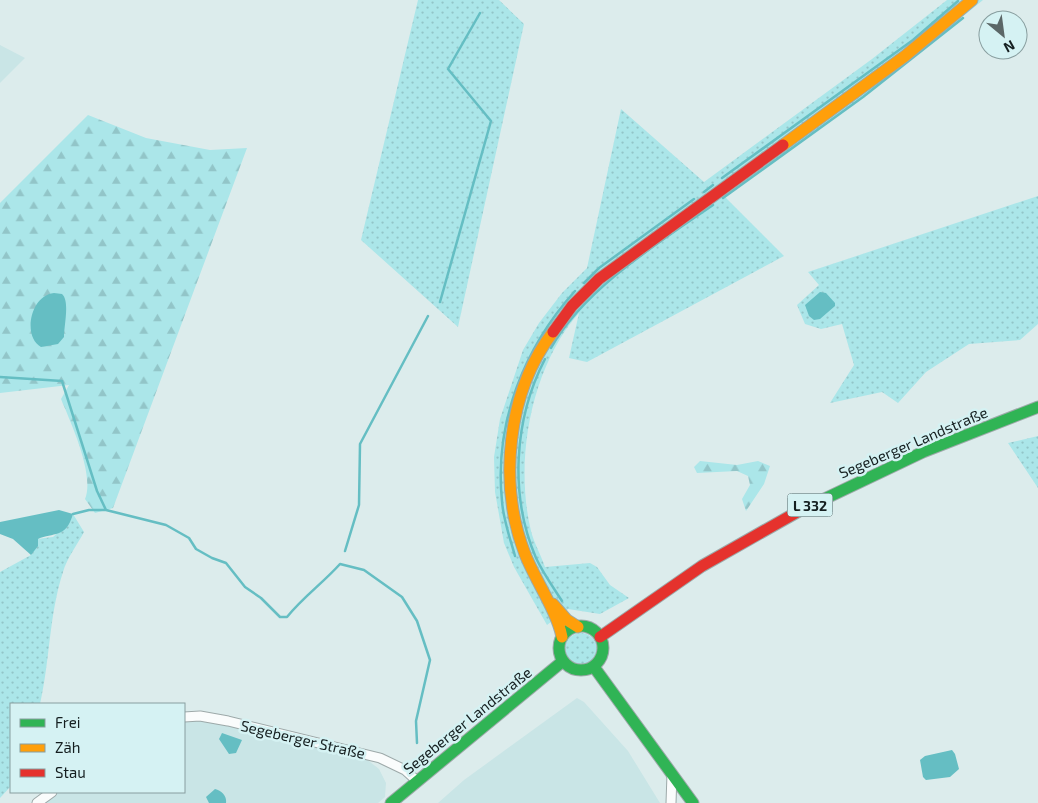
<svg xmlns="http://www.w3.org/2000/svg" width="1038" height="803" font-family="'Exo 2',sans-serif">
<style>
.built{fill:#c9e5e6}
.grass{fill:url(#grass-dots)}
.forest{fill:url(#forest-firs)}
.water{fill:#65bec3}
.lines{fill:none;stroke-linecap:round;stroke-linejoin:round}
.stream{stroke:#65bec3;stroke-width:2.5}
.street-casing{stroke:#9da9a9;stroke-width:11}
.fast-casing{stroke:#9da9a9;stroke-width:13}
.slow-casing{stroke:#9da9a9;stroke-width:13}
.jam-casing{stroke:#9da9a9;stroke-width:13}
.street{stroke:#fafcfc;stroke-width:9}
.fast{stroke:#30b455;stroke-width:11}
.slow{stroke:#ff9f0a;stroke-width:11}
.jam{stroke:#e5322d;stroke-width:11}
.labels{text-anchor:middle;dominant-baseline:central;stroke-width:5;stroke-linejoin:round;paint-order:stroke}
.shield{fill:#d5f2f3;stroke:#4f5e5f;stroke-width:1}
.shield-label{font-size:14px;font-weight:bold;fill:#151f20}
.street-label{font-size:15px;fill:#151f20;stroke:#d5f2f3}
</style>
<defs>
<pattern id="grass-dots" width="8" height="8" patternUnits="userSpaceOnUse" patternTransform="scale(1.25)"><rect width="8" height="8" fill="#abe6e9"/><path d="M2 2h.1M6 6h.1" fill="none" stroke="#92c5c8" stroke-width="1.8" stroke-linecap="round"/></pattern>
<pattern id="forest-firs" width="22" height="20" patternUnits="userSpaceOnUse" patternTransform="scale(1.25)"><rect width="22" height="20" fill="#abe6e9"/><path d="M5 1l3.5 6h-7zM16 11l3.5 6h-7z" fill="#92c5c8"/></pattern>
</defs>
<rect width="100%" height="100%" fill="#dcecec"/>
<path class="built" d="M0,45L25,58L0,83Z
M577,698L584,702L628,751L660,803H438L464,780Z
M199,718L365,758L379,769L386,783L385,797L378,803H40L54,792H184V719Z"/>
<path class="grass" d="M418,0H499L524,24L458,327L361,240Z
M947,0H983L889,77L725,197L784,256L587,362L569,358L579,313C531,367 514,461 531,531C534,543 541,555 545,567L590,563L597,567L610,585L629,598L600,614L568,609L547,625L514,567L504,543L495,492L494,457L500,419L523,350L539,323L562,293L587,268L621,109L704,182L872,59Z
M1038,196V324L1020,340L969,344L926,372L898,403L882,392L830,403L854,365L842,324L821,329L805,324L797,305L819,285L808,272Z
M1038,436V488L1008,443Z
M73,514L84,532C77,545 67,558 63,572C49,615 50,661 40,704H11V786L0,798V572L31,555L37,539L53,537L70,522Z
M565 649a16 16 0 1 1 32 0a16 16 0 1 1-32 0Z"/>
<path class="forest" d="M88,115L146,138L210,150L247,148L113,508L95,513L85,499C95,475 71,423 61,399L69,385L0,393V203Z
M700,461L737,465L758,461L770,466L764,484L746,511L742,499L750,485L748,476L737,471L697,473L694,467Z"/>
<path class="water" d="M820,292L826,293L835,303V306L820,319L814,320L809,316L805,305Z
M54,293L62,294C70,301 64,325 64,337L58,344L41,347C23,338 29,296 54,293Z
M59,510L73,514C66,539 53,532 38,539V546L31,555L13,539L0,534V522Z
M222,733L242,740L236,753L229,754L219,739Z
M952,750L955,754L959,769L950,777L926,780L923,777L920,760L925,756Z
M215,789C222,791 227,796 226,803H209L206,797Z"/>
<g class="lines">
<path class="stream" d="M722,178L913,40L958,1
M704,192L713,185
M723,198L863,97L963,18
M584,283L599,268L694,199
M440,302L491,121L448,69L480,13
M551,348C584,289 658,243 713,205
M545,359C514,419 509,495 536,558C543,573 553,587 562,601
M0,377L62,381L97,491L106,510
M73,514L89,510H106L166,525L189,538L196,549L212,558L226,563L245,587L261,598L280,617H287C303,597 323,583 340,564L364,570L402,597L417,621L430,660L416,721L417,743
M345,551L359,505L360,444L428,316
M515,556C510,538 503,519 502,501C494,423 524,348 575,291"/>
<defs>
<path id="street" d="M184,717L200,716L228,721L380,758L405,770L416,780
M37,803L52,792
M671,803L672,774"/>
<path id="fast" d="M799,511L923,452L1038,407
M559 648a22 22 0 1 1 44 0a22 22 0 1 1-44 0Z
M594,667L693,803
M391,803L563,661"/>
<path id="slow" d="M783,145L905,56L972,0
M553,332C507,392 498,484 525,554C535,580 557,611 562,637
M553,604L567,620L578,627"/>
<path id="jam" d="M553,332L572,306L599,279L783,145
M600,637L702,566L799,511"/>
</defs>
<use href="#street" class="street-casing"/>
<use href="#fast" class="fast-casing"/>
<use href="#slow" class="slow-casing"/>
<use href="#jam" class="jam-casing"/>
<use href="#street" class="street"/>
<use href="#fast" class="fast"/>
<use href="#slow" class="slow"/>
<use href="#jam" class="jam"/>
</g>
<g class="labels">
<rect class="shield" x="787.5" y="493.5" width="45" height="23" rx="4"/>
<g class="shield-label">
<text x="810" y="505">L 332</text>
</g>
<g class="street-label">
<text transform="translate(913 442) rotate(-23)">Segeberger Landstraße</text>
<text transform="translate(467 720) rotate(-39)">Segeberger Landstraße</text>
<text transform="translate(303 739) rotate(13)">Segeberger Straße</text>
</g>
</g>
<rect x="10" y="703" width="175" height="90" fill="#d5f2f3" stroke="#889e9f"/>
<rect x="20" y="719" width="25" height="8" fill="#30b455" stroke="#889e9f"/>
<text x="55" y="728" font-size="15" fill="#151f20">Frei</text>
<rect x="20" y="744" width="25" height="8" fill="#ff9f0a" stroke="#889e9f"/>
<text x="55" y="753" font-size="15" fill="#151f20">Zäh</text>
<rect x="20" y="769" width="25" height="8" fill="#e5322d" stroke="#889e9f"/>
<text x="55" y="778" font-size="15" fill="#151f20">Stau</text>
<g transform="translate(1003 35) rotate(151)"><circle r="24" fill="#d5f2f3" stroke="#889e9f"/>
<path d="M0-4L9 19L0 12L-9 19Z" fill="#5b6767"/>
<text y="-8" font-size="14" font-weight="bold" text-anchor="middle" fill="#151f20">N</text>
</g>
</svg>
